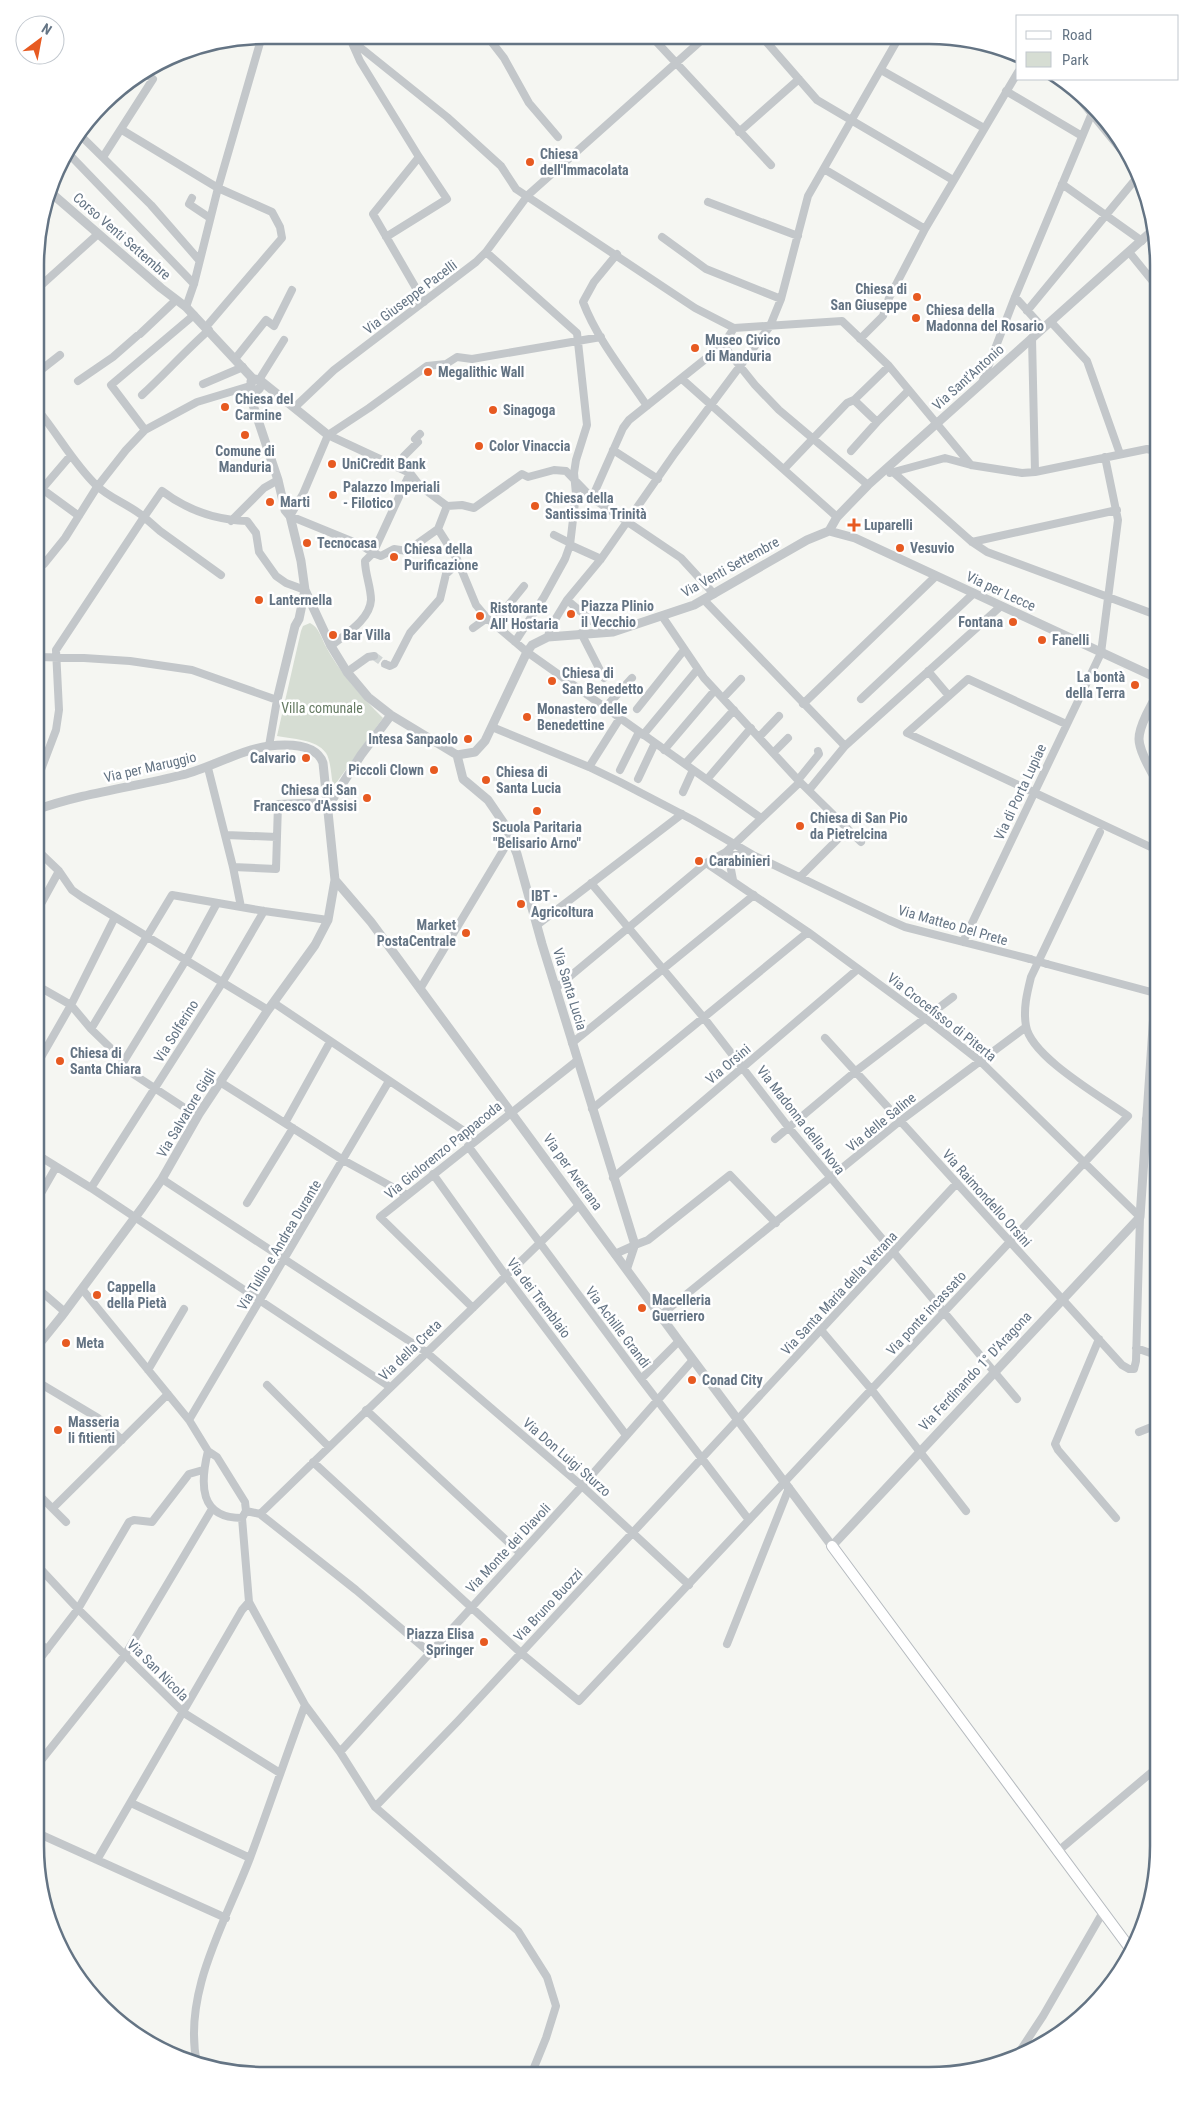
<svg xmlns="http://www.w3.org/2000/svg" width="1194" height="2111" font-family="'Roboto Condensed',sans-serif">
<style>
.park{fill:#d6ddd3}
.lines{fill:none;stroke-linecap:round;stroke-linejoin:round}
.minor-tunnel{stroke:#d1d6d6;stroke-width:8;stroke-dasharray:8 4;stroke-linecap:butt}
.secondary-casing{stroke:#b5babf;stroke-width:12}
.minor{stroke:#c3c7ca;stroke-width:8}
.tertiary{stroke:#c3c7ca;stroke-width:9}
.secondary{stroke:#fff;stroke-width:10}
.minor-bridge{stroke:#c3c7ca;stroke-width:8}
.poi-dot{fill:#e75a21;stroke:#fff;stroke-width:2}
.labels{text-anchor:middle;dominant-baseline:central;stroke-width:5;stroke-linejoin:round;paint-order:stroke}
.poi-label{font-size:14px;font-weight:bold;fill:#647484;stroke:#fff;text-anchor:start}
.street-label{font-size:14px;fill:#647484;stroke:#fff}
.park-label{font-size:14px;fill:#667b63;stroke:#fff}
.rim{fill:none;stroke:#647484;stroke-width:2.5}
</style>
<rect width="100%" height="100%" fill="#f5f6f2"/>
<path class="park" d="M310,623C318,627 321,636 325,645C340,673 360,695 383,718L334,786L333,785C331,776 331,761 326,753C316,739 292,739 277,736L301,631L303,626Z"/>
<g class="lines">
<path class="minor-tunnel" d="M374,656L385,664"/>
<defs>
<path id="secondary" d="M832,1546L1132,1951"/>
</defs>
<use href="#secondary" class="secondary-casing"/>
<path class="minor" d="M346,36L447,117L501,166L516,189L695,308L734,328
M487,36L504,58L529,103L558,137
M652,37L771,165
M763,38L817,100L953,180
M352,43L360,61L419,157L373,214L424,302
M881,70L984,128
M1006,91L1082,136
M122,130L218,188L272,212L280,227L282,238L206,327
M739,132L799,79
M80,135L151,205L199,260
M67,152L194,284
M103,157L153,79L144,73
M824,169L925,229
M1062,184L1142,241
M192,198L189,204L210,218
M708,202L798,236
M386,237L447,199L419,157
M662,237L706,269L781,299
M486,252L577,333L587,425L576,460L574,473L576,494L570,545L565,559L544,597L515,642
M1129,252L1159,289
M617,254L594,282L583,302C597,339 625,373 647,406
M37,289L98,234
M1015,297L1043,328
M186,307L194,284L218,188L262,36
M1027,311L1139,175
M1051,322L1087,361L1120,454
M734,328L842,321L889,366L971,465
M140,334L176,300
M1032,338L1035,472
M860,339L883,316L889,298L925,229L1018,72
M723,345L755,385L779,410L868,485
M235,359L266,320L274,326L292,290
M37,373L60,355
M682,379L837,517
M259,380L284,340
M983,380L1015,297L1092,113
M78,381L113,357L137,336
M203,384L243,367
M142,395C165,374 185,351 209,330
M854,400L877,422L909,390
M295,407L334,370L476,262L486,252L528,195L704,38
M37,409C58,434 73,463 96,485C109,498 130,505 144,517L162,491C187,510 215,520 247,521L256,533L259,552L276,576L286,583L305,590
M145,430L111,385L194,315
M328,435L369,408L427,366L446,364L457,357L472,359L601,337
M328,435L303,494L290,516L361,545L373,553L381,556L394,549L407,551L438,529
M328,435L410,473
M613,450L658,479
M851,451L877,422
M71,455L42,489L79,516
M404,456L418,442L415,439L420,434
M784,469L847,403L854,400L889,366
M893,472L972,542L987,552L1159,616
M410,473L420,486L447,506
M890,473L945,458L971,465L1022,473L1035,472L1147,449L1159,452
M592,498L623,428L629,420L723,345L734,328
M231,521L264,488L278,480
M438,529L457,559L476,605L487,618L527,652L761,818
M438,529L447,506L462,505L474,508L522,474L528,477L554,470L566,471L592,498L681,558L714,594
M554,535L570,543
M972,542L1117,510
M570,545L601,559
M37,562L44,564L65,538L97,487L126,450L145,430L197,402L250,386
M567,600L604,631
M704,600L845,746
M662,616L704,678L798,780L861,842
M493,624L524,586
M473,628L487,618
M581,633L604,678
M548,637L550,628L567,600L601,559L675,453L770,326L781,299L808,196L898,39
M331,646C344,635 370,620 371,600C371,587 365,574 365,561L373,553L410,473
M36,657L84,658L130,661L192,670L277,700L269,746
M385,664L390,666L394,664L410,633L440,599L446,574L458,563
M928,671L949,696
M347,672L368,657L374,656
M723,698L741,679
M861,699L974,593
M803,704L936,576
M605,708L632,678
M637,709L684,650
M1066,724L968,679L907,733L1159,851
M492,727L589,767L620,782L693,820L753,855L889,920L905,927L1030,959
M643,735L697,670
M759,737L779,716
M664,750L715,690
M773,753L788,738
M685,764L734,710
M589,767L620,718
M208,768L233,867L241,907
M620,770L639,732
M709,777L751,728
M638,779L655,743
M798,780L819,754L818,751
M36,783L56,730L59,710L56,650L144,517L160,531L221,575
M809,790L845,746L1001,606
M683,792L693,770
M226,835L277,837
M36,849L59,871L72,890L82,897L268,1010
M726,852L729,859L733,880
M726,852L734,855H751
M706,863L808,932L925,1018L980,1061L1140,1217L1136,1361L1134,1369H1129L1122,1365L825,1038
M233,867L276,869L278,804L327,802
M801,876L848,829
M591,883L704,1018L789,1128L1017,1399
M36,913L59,871
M115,917L71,1005L91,1029L172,895L264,911L328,920
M537,925L682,814
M963,942L1101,653L1118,520L1105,457
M1047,964L1155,993
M556,988L706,863L726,852L800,782
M420,989L510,839
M274,1003L476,1139
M91,1029L124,1061L121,1066L197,1116
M572,1043L754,895
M124,1061L186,960L217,903
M36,1066L71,1005L36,985
M220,1082L343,1160L407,1195
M592,1109L808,932
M1146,1119L1159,1127
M285,1123L330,1042
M775,1139L856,1071L953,997
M468,1146L641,1379L749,1520
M36,1154L91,1188L390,1387
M433,1174L506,1276L626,1435
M613,1178L858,969
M162,1179L426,1352L582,1486L689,1585
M91,1188L222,983L264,911
M36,1202L56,1167
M247,1203L293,1128
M635,1245L648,1240L730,1175L776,1223
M615,1254L635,1245L627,1269
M36,1287L65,1312
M82,1289L189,1420L208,1451
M473,1308L380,1217L578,1060
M661,1315L900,1121L1026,1027
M821,1330L871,1389L966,1511
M1099,1339L1055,1444L1058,1450L1116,1518
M1136,1348L1159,1356
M148,1370L184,1309
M641,1379L679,1341
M36,1381L98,1418L122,1440
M267,1385L329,1447
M366,1410L520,1553
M189,1420L389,1081
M1139,1432L1159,1424
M313,1462L521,1653L579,1701L1128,1116C1102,1097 1031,1057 1026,1026C1023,1009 1027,993 1031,977L1100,832
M35,1491L66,1522
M53,1508L168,1394
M246,1511L260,1514L356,1590L430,1653
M260,1514L579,1205
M242,1518C199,1518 200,1484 208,1451L217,1457L245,1502L246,1511L242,1518L249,1602L305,1705L340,1752L375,1807L518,1931L547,1977L556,2006L546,2038L531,2075
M35,1563L78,1609L184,1713L280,1773
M35,1639L47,1650
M727,1644L789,1488
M35,1665L78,1609L129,1522L134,1520L152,1522L189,1474L203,1470
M340,1752L582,1486L693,1360
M35,1768L125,1655L212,1509
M131,1803L250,1858
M375,1807L458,1721L957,1183
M35,1832L226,1918
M1057,1852L1159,1766
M97,1860L242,1610L249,1602
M1016,2057L1043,2016L1103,1912
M197,2064C182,1993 225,1923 250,1858C269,1807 286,1756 305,1705"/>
<path class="tertiary" d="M1068,84L1134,165
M50,192L161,288L186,307L253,379
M261,381L328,435
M251,388L256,391L259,389L262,384L261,381L255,379L251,381L252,402L278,480L285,510L290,516L301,561L305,590L331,646L347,672L368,697L391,715L457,755L475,752L485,741L527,652L532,645L548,637L613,632L694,605L807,540L829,531
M829,531L837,517L868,485L1153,230
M829,531L855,538L1159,679
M277,700L295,626L299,619L305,590
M457,755L463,779L488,800L505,825L517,854L542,944L635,1245
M1159,786C1153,774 1139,752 1139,739C1139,726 1152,703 1159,692
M327,802L334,797L361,755L391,715
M1159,854V829
M335,880L371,922L679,1341L832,1546L1140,1217L1159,940
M36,1348L61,1317L142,1208L162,1179L199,1114L268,1010L315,945L328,920L335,880L323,763C316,743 287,744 269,746C239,750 211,768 182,775C134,787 83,793 36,810"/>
<use href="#secondary" class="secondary"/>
<path class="minor-bridge" d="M1030,959L1047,964"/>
</g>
<g class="poi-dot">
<circle cx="530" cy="162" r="5"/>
<circle cx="917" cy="297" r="5"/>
<circle cx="916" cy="318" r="5"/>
<circle cx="695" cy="348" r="5"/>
<circle cx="428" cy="372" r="5"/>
<circle cx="225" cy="407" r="5"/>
<circle cx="493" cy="410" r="5"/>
<circle cx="245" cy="435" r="5"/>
<circle cx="479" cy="446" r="5"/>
<circle cx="332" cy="464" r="5"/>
<circle cx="333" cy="495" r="5"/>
<circle cx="270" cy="502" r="5"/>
<circle cx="535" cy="506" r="5"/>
<path d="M851.5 517.5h5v5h5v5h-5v5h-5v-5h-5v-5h5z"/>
<circle cx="307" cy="543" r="5"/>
<circle cx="900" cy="548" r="5"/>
<circle cx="394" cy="557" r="5"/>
<circle cx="259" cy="600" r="5"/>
<circle cx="571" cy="614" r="5"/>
<circle cx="480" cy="616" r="5"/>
<circle cx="1013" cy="622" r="5"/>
<circle cx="333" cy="635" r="5"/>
<circle cx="1042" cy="640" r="5"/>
<circle cx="552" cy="681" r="5"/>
<circle cx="1135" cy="685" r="5"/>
<circle cx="527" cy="717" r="5"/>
<circle cx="468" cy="739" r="5"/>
<circle cx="306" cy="758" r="5"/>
<circle cx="434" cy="770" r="5"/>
<circle cx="486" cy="780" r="5"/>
<circle cx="367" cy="798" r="5"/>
<circle cx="537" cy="811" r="5"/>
<circle cx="800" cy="826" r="5"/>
<circle cx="699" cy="861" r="5"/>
<circle cx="521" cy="904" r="5"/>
<circle cx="466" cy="933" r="5"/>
<circle cx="60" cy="1061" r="5"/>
<circle cx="97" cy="1295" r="5"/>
<circle cx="642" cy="1308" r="5"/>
<circle cx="66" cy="1343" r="5"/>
<circle cx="692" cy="1380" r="5"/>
<circle cx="58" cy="1430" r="5"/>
<circle cx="484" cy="1642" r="5"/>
</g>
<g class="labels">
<g class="poi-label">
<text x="540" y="154">Chiesa<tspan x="540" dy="16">dell'Immacolata</tspan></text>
<text x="907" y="289" text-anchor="end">Chiesa di<tspan x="907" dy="16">San Giuseppe</tspan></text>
<text x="926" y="310">Chiesa della<tspan x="926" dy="16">Madonna del Rosario</tspan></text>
<text x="705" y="340">Museo Civico<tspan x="705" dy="16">di Manduria</tspan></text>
<text x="438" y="372">Megalithic Wall</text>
<text x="235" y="399">Chiesa del<tspan x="235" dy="16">Carmine</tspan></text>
<text x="503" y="410">Sinagoga</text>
<text x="489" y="446">Color Vinaccia</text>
<text x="245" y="451" text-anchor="middle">Comune di<tspan x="245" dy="16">Manduria</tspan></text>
<text x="342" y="464">UniCredit Bank</text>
<text x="343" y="487">Palazzo Imperiali<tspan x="343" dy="16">- Filotico</tspan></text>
<text x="545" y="498">Chiesa della<tspan x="545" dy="16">Santissima Trinità</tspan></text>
<text x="280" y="502">Marti</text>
<text x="864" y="525">Luparelli</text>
<text x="317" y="543">Tecnocasa</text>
<text x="910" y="548">Vesuvio</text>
<text x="404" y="549">Chiesa della<tspan x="404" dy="16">Purificazione</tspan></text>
<text x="269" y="600">Lanternella</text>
<text x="581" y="606">Piazza Plinio<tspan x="581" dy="16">il Vecchio</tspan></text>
<text x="490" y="608">Ristorante<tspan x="490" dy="16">All' Hostaria</tspan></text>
<text x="1003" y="622" text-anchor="end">Fontana</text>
<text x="343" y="635">Bar Villa</text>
<text x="1052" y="640">Fanelli</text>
<text x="562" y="673">Chiesa di<tspan x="562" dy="16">San Benedetto</tspan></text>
<text x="1125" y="677" text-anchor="end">La bontà<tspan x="1125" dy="16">della Terra</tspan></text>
<text x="537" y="709">Monastero delle<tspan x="537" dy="16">Benedettine</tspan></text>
<text x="458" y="739" text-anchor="end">Intesa Sanpaolo</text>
<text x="296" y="758" text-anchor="end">Calvario</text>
<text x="424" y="770" text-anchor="end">Piccoli Clown</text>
<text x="496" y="772">Chiesa di<tspan x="496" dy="16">Santa Lucia</tspan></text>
<text x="357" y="790" text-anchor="end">Chiesa di San<tspan x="357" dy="16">Francesco d'Assisi</tspan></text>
<text x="810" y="818">Chiesa di San Pio<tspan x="810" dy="16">da Pietrelcina</tspan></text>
<text x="537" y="827" text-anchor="middle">Scuola Paritaria<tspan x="537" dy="16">"Belisario Arno"</tspan></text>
<text x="709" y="861">Carabinieri</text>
<text x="531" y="896">IBT -<tspan x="531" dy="16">Agricoltura</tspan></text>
<text x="456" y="925" text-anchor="end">Market<tspan x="456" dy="16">PostaCentrale</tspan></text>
<text x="70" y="1053">Chiesa di<tspan x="70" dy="16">Santa Chiara</tspan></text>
<text x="107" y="1287">Cappella<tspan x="107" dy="16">della Pietà</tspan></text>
<text x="652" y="1300">Macelleria<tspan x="652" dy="16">Guerriero</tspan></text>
<text x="76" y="1343">Meta</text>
<text x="702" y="1380">Conad City</text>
<text x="68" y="1422">Masseria<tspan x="68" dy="16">li fitienti</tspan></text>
<text x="474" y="1634" text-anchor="end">Piazza Elisa<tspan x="474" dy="16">Springer</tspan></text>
</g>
<g class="street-label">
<text transform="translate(122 236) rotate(41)">Corso Venti Settembre</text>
<text transform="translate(410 297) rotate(-37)">Via Giuseppe Pacelli</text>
<text transform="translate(968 377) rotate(-42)">Via Sant'Antonio</text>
<text transform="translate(730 567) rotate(-29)">Via Venti Settembre</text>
<text transform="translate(1001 591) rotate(25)">Via per Lecce</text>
<text transform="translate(150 767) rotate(-13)">Via per Maruggio</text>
<text transform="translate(1020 792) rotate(-65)">Via di Porta Lupiae</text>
<text transform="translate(953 925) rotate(16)">Via Matteo Del Prete</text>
<text transform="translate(570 989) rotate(73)">Via Santa Lucia</text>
<text transform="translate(942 1017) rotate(38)">Via Crocefisso di Piterta</text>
<text transform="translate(176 1031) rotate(-58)">Via Solferino</text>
<text transform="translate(728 1064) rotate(-40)">Via Orsini</text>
<text transform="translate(186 1113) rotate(-59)">Via Salvatore Gigli</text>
<text transform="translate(801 1120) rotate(52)">Via Madonna della Nova</text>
<text transform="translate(881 1122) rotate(-39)">Via delle Saline</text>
<text transform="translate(443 1150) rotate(-39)">Via Giolorenzo Pappacoda</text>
<text transform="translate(573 1172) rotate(54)">Via per Avetrana</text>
<text transform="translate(987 1198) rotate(48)">Via Raimondello Orsini</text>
<text transform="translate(279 1245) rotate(-59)">Via Tullio e Andrea Durante</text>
<text transform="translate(839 1293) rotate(-47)">Via Santa Maria della Vetrana</text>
<text transform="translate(539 1298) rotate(53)">Via dei Tremblaio</text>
<text transform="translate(926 1313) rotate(-47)">Via ponte incassato</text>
<text transform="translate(618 1327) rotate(53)">Via Achille Grandi</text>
<text transform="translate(410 1350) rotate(-44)">Via della Creta</text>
<text transform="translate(975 1371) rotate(-47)">Via Ferdinando 1° D'Aragona</text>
<text transform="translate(567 1457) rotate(41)">Via Don Luigi Sturzo</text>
<text transform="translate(508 1548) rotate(-47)">Via Monte dei Diavoli</text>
<text transform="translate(548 1605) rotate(-47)">Via Bruno Buozzi</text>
<text transform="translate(158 1670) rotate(45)">Via San Nicola</text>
</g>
<g class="park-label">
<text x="322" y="708">Villa comunale</text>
</g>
</g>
<path d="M0 0H1194V2111H0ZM265 44H929A221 221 0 0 1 1150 265V1846A221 221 0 0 1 929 2067H265A221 221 0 0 1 44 1846V265A221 221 0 0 1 265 44Z" fill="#fff" fill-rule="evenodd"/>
<path class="rim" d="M265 44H929A221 221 0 0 1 1150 265V1846A221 221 0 0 1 929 2067H265A221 221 0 0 1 44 1846V265A221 221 0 0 1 265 44Z"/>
<rect x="1016" y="15" width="162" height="65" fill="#ffffff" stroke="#c1c7ce"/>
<rect x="1026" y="31" width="25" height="8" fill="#ffffff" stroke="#c1c7ce"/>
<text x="1062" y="40" font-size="15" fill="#647484">Road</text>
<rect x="1026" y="52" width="25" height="15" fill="#d6ddd3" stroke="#c1c7ce"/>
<text x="1062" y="65" font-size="15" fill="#647484">Park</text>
<g transform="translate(40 40) rotate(32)"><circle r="24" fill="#ffffff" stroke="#c1c7ce"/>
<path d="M0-4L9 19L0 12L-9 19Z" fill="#e75a21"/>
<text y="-8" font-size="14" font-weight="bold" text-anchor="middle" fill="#647484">N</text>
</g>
</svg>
